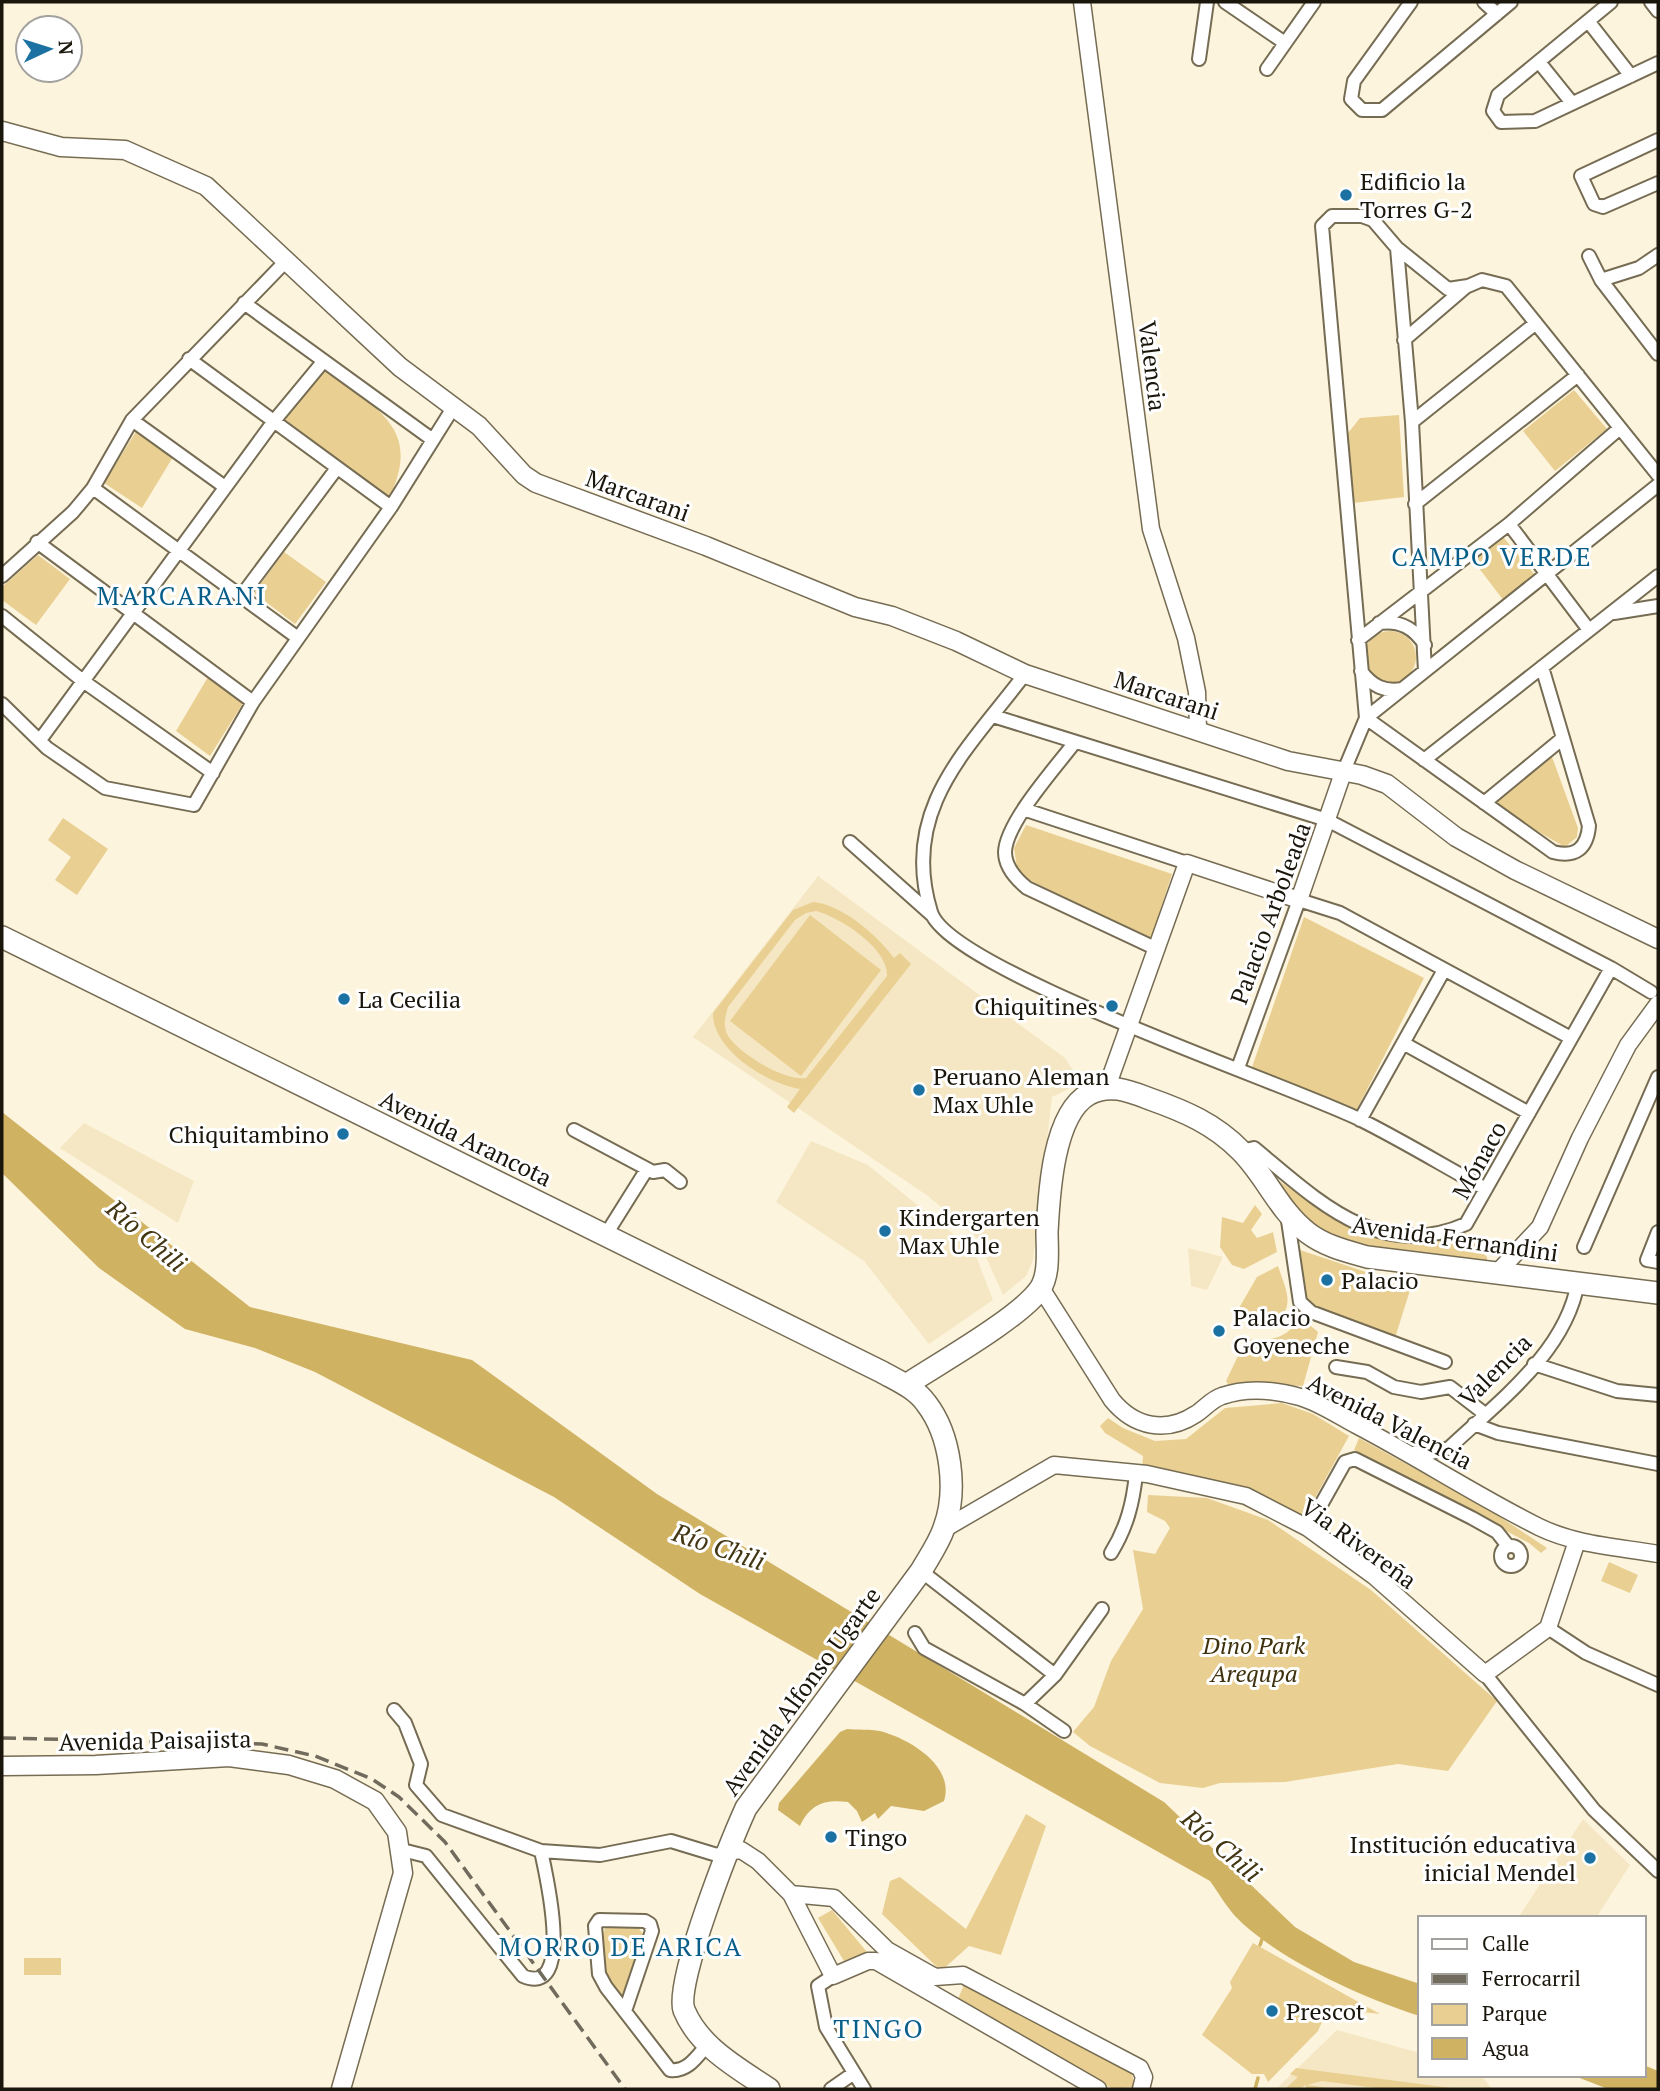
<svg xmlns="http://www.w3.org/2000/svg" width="1660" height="2091" font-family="'PT Serif',serif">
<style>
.built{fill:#f5e7c3}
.green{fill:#e9d092;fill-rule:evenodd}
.water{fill:#d0b263}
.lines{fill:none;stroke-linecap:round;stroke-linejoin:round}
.stream{stroke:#d0b263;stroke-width:3.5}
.minor-casing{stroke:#766c53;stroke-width:16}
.tertiary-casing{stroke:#766c53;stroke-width:19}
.secondary-casing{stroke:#766c53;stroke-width:21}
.primary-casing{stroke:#766c53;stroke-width:24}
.minor{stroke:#fff;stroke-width:12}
.tertiary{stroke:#fff;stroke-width:16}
.secondary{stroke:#fff;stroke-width:18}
.primary{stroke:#fff;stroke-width:21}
.rail{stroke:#716b5d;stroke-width:3.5;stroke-dasharray:14 7;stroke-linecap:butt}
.poi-dot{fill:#1b72a2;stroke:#fff;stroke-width:2.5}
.labels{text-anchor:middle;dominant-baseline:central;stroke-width:6;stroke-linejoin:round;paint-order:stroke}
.poi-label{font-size:24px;fill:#1a160c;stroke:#fff;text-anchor:start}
.street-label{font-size:24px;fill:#1a160c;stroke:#fff}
.park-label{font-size:24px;font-style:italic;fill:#3e310d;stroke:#fff}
.neighbourhood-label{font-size:26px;letter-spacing:2px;fill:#085e88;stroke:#fff}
.water-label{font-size:26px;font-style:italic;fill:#433613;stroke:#fff}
</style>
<rect width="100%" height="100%" fill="#fdf4de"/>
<path class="built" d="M818,876L1065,1058L1081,1083L1052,1097L1033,1260L1026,1276L1003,1295L978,1239L928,1196L693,1037Z
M84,1123L194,1181L178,1223L60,1148Z
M811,1141L868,1165L974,1251L993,1300L929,1344L864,1261L776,1202Z
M1188,1248L1223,1257L1207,1290L1191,1286Z
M1583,1819L1630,1865L1596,1918H1518Z
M1337,2030L1420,2053V2075H1481L1492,2089H1276Z"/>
<path class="green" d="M323,369C374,408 424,426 389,498L285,420Z
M1574,390L1607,429L1555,471L1523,431Z
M1399,415L1404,497L1353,503L1348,433L1360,418Z
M137,430L173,457L142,508L104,483Z
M1503,537L1535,575L1504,601L1472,559Z
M284,552L326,582L295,624L254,593Z
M38,555L70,579L36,625L2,600V587Z
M1364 657a26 26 0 1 1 52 0a26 26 0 1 1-52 0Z
M208,677L243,703L210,756L176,731Z
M1552,757L1578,828L1577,837L1565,847L1497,808L1493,802Z
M63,818L108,849L77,895L55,880L71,857L48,840Z
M1026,825L1172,874L1150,942L1018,874L1014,848Z
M813,902C843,905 877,935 894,958L900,953L911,964L794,1113L787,1107L800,1089C768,1084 712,1050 713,1013L793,910ZM816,911C840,917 889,949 887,976L806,1078C785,1082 736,1052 727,1034C723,1024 725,1017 728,1007L795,920L806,913Z
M810,915L881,970L801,1076L730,1021Z
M1304,917L1424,978L1355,1113L1251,1070Z
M1279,1181C1335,1218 1394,1261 1464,1231L1487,1257V1264L1403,1256L1326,1237L1273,1188Z
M1255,1205L1262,1214L1251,1230L1257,1238L1273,1232L1277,1252L1244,1269L1232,1265L1220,1247L1222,1217L1243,1223Z
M1297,1249L1411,1287L1394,1341L1308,1304Z
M1278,1266C1287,1293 1297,1308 1270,1327L1255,1326L1239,1308L1257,1277Z
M1299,1316L1318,1332L1303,1386L1228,1384L1226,1381L1246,1339C1269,1341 1289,1340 1299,1316Z
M1282,1403L1313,1414L1349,1436L1304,1518L1142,1468L1143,1456L1105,1433L1100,1426L1108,1418L1123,1428L1155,1441L1186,1439L1225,1408Z
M1359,1438L1488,1509L1547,1548L1541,1553L1529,1543L1354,1450Z
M1148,1495L1207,1498L1268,1520L1371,1590L1497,1701L1448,1771L1398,1764L1285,1782L1220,1783L1203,1788L1160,1783L1090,1746L1073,1732L1094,1707L1111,1661L1143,1609L1133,1550L1155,1554L1170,1528L1165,1521L1147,1512Z
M1609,1562L1638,1575L1630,1593L1601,1581Z
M1026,1814L1046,1826L1001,1955L969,1946L941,1971L882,1914L890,1881L900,1877L966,1929Z
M832,1910L867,1952L844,1961L818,1918Z
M607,1925H636L644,1935L625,1999L619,1998C605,1977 593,1949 607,1925Z
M1253,1943L1380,2014L1328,2008L1318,2031L1268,2082L1264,2074H1252L1202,2035L1232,1988L1230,1982Z
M24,1958H61V1975H24Z
M965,1982L1132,2072L1134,2087L1113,2089L956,2004Z
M1296,2068L1444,2087L1459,2089H1383L1322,2081L1307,2085L1336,2089H1306V2085L1299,2089H1285L1298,2077L1290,2074Z"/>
<path class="water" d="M2,1112L250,1307L472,1360L657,1494L1164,1802L1295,1927L1354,1962L1420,1984V2016C1365,1999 1275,1958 1235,1916C1226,1906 1218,1892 1210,1881L700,1594L554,1497L315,1372L255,1348L185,1329L99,1268L2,1173Z
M847,1729C857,1730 870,1729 880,1731C910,1739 955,1766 944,1801L924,1811L891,1806L878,1819L875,1813L862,1822L857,1811L848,1802C825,1799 810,1804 800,1826L778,1810L779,1803L840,1732Z
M1644,2065L1658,2071V2089H1608L1572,2075H1644Z"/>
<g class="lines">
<path class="stream" d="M1260,1945L1264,1934
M1255,2089L1258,2078"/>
<defs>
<path id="minor" d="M1225,2L1285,43
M1411,2L1354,81L1351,99L1362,110H1382L1511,2
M1484,2L1497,14
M1611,2L1498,95L1493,111L1501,122L1535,121L1658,63
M1651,2L1658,11
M1588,21L1631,76
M1199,59L1207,2
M1539,62L1572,103
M1267,69L1314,2
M1658,140L1581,176L1594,204L1603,207L1658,183
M1397,248L1412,422L1425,671
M1589,256L1601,280L1658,354
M1601,280L1639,268L1658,255
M244,303L433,440
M1404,340L1467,286
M189,359L391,507
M132,420L225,487
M1412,422L1536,323
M93,488L298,638
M1415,504L1578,375
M1509,524L1589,630
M37,542L253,702
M2,576L73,512L93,488L132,420L285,262
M242,595L337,468
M1614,613L1658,606
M2,616L83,681L213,773
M1379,623C1400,620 1414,628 1425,645
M1358,640L1509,524L1620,428
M1361,671C1372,686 1384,692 1402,689
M1025,674C969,748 899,809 931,912C950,971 1291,1085 1361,1120C1403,1141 1444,1166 1486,1189
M2,704L47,748L105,788L194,805L253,702L391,507L453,408
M993,716L1327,820L1611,968L1651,992
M1366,718L1553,852C1576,858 1587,848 1589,826L1542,667
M1366,718L1658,485
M40,740L274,421L322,363
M1075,742C1057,766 1006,822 1005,852C1005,867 1016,879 1027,888L1157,949
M1424,760L1658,576
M1343,773L1366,718L1322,226L1332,216H1362L1373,220L1397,248L1448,289L1468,286L1482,280L1506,286L1658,475
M1484,803L1563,738
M1026,810L1187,863
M850,842L932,915
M1403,1043L1529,1113
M1238,1068L1299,900L1340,913L1571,1038
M1360,1120L1444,970
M574,1130L653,1172L665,1170L680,1182
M1242,1151L1254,1148C1316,1199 1378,1263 1466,1224L1611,968
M1287,1214L1300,1302L1311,1312L1445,1362
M1658,1232L1647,1260L1658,1262
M605,1236L647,1169
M1584,1247L1658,1077
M1534,1364L1617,1391L1658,1395
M1336,1367L1367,1372L1394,1387L1421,1392L1450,1387L1485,1414
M1474,1424L1498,1433L1658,1464
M1411,1453H1431L1449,1448C1499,1401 1566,1352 1578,1282
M1308,1528L1345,1462L1355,1459L1472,1518L1497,1532L1508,1546
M1501 1556a10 10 0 1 1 20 0a10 10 0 1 1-20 0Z
M1111,1553C1127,1527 1133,1503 1136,1474
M921,1571L1055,1675
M1548,1628L1586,1653L1658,1685
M915,1633L924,1648L1025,1704L1064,1731
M1485,1674L1594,1810L1658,1871
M1025,1704L1055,1675L1102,1609
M394,1710L405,1723L421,1764L416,1785L442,1815L541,1851L600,1855L671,1841L717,1855L726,1852
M402,1850L426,1856L523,1976C576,1999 545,1870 541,1851
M833,1976L818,1986L826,2027L864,2089
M625,2011L652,1931L650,1924L645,1921L599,1920L595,1926L599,1974L606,1987L670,2070C687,2072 696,2058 707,2045
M831,2089L854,2073"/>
<path id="tertiary" d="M1082,2L1151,529L1186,638L1197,692L1198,731
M1107,1087L1187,863L1299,900L1343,773
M1497,1273L1540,1227L1580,1138L1628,1045L1658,1004
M1041,1288L1112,1400C1134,1427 1166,1434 1196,1414C1204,1409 1212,1399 1222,1396C1247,1387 1275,1390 1300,1397C1320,1403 1339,1416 1358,1426C1419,1458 1477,1496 1539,1527C1576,1545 1618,1547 1658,1554
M944,1529L1054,1465L1147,1474L1246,1496L1308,1528L1374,1576L1485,1674L1548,1628L1577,1541
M726,1852L741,1850L758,1861L791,1894L833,1976L868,1961H876L1098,2089
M791,1894L834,1898L887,1950L935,1977L963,1975L1140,2068L1144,2077L1141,2089"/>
<path id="secondary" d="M2,131L61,147L125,150L206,186L400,367L479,426L524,475L536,483L706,546L855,607L892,616L956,641L1025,674L1288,761L1362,775L1387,784L1456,837L1515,870L1658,939
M2,1766L96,1765L229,1757L289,1765L335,1779L375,1801L397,1832L403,1873L341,2089"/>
<path id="primary" d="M2,937L882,1372C898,1381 915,1388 926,1403C951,1435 958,1491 944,1528C939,1543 929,1557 921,1571L746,1808C732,1839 674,1983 684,2010C699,2047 738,2068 769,2089
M906,1385C938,1364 1021,1317 1040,1289C1050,1274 1047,1249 1047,1232C1049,1194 1053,1114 1089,1094C1110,1083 1129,1091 1150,1099C1184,1111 1215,1124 1241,1151C1266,1176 1279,1211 1308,1233C1325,1246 1346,1251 1367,1257L1658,1293"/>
</defs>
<use href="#minor" class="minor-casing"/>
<use href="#tertiary" class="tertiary-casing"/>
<use href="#secondary" class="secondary-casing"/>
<use href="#primary" class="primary-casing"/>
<use href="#minor" class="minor"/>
<use href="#tertiary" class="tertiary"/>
<use href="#secondary" class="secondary"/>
<use href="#primary" class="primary"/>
<path class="rail" d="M2,1738L262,1744L315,1756L372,1779L399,1797L445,1842L625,2089"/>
</g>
<g class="poi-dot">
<circle cx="1346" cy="195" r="7"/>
<circle cx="344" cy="999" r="7"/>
<circle cx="1112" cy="1006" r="7"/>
<circle cx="919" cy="1090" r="7"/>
<circle cx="343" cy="1134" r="7"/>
<circle cx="885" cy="1231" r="7"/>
<circle cx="1327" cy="1280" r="7"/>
<circle cx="1219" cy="1331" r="7"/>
<circle cx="831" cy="1837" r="7"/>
<circle cx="1590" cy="1858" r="7"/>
<circle cx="1272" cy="2011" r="7"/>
</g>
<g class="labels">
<g class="poi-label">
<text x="1360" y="181">Edificio la<tspan x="1360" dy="28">Torres G-2</tspan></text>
<text x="358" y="999">La Cecilia</text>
<text x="1098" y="1006" text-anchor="end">Chiquitines</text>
<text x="933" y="1076">Peruano Aleman<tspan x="933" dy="28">Max Uhle</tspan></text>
<text x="329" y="1134" text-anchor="end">Chiquitambino</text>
<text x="899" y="1217">Kindergarten<tspan x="899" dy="28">Max Uhle</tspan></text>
<text x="1341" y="1280">Palacio</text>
<text x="1233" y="1317">Palacio<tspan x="1233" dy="28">Goyeneche</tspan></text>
<text x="845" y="1837">Tingo</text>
<text x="1576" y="1844" text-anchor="end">Institución educativa<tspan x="1576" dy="28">inicial Mendel</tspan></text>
<text x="1286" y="2011">Prescot</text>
</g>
<g class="street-label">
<text transform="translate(1153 366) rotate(83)">Valencia</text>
<text transform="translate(638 495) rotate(20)">Marcarani</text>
<text transform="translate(1167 695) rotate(18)">Marcarani</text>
<text transform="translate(1270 913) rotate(-70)">Palacio Arboleada</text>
<text transform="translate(466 1138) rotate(26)">Avenida Arancota</text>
<text transform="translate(1479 1160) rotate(-61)">Mónaco</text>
<text transform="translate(1455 1238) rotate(8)">Avenida Fernandini</text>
<text transform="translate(1495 1370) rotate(-45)">Valencia</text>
<text transform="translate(1390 1421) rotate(27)">Avenida Valencia</text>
<text transform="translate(1359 1543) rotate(36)">Via Rivereña</text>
<text transform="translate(801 1691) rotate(-54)">Avenida Alfonso Ugarte</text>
<text transform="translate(155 1740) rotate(-1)">Avenida Paisajista</text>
</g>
<g class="park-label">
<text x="1254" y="1645">Dino Park<tspan x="1254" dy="28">Arequpa</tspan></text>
</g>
<g class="neighbourhood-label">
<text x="1492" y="556">CAMPO VERDE</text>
<text x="182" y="595">MARCARANI</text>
<text x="621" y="1946">MORRO DE ARICA</text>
<text x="879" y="2028">TINGO</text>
</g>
<g class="water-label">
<text transform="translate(147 1235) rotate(41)">Río Chili</text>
<text transform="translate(719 1546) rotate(19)">Río Chili</text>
<text transform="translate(1222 1845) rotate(41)">Río Chili</text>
</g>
</g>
<rect width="1660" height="2091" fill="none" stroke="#1a160c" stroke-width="7"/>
<rect x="1418" y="1916" width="228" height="161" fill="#ffffff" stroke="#a3a29e" stroke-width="2"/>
<rect x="1432" y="1939" width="35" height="10" fill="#ffffff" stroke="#a3a29e" stroke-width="2"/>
<text x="1482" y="1951" font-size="21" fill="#1a160c">Calle</text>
<rect x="1432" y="1974" width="35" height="10" fill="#716b5d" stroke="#a3a29e" stroke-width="2"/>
<text x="1482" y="1986" font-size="21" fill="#1a160c">Ferrocarril</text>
<rect x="1432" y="2004" width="35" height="21" fill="#e9d092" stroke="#a3a29e" stroke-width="2"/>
<text x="1482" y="2021" font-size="21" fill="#1a160c">Parque</text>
<rect x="1432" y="2038" width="35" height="21" fill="#d0b263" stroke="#a3a29e" stroke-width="2"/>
<text x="1482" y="2056" font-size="21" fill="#1a160c">Agua</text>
<g transform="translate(49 49) rotate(86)"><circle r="33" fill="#ffffff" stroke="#a3a29e" stroke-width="2"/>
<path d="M0-5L12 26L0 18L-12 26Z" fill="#1b72a2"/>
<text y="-10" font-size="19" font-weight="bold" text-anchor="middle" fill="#1a160c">N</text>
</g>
</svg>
